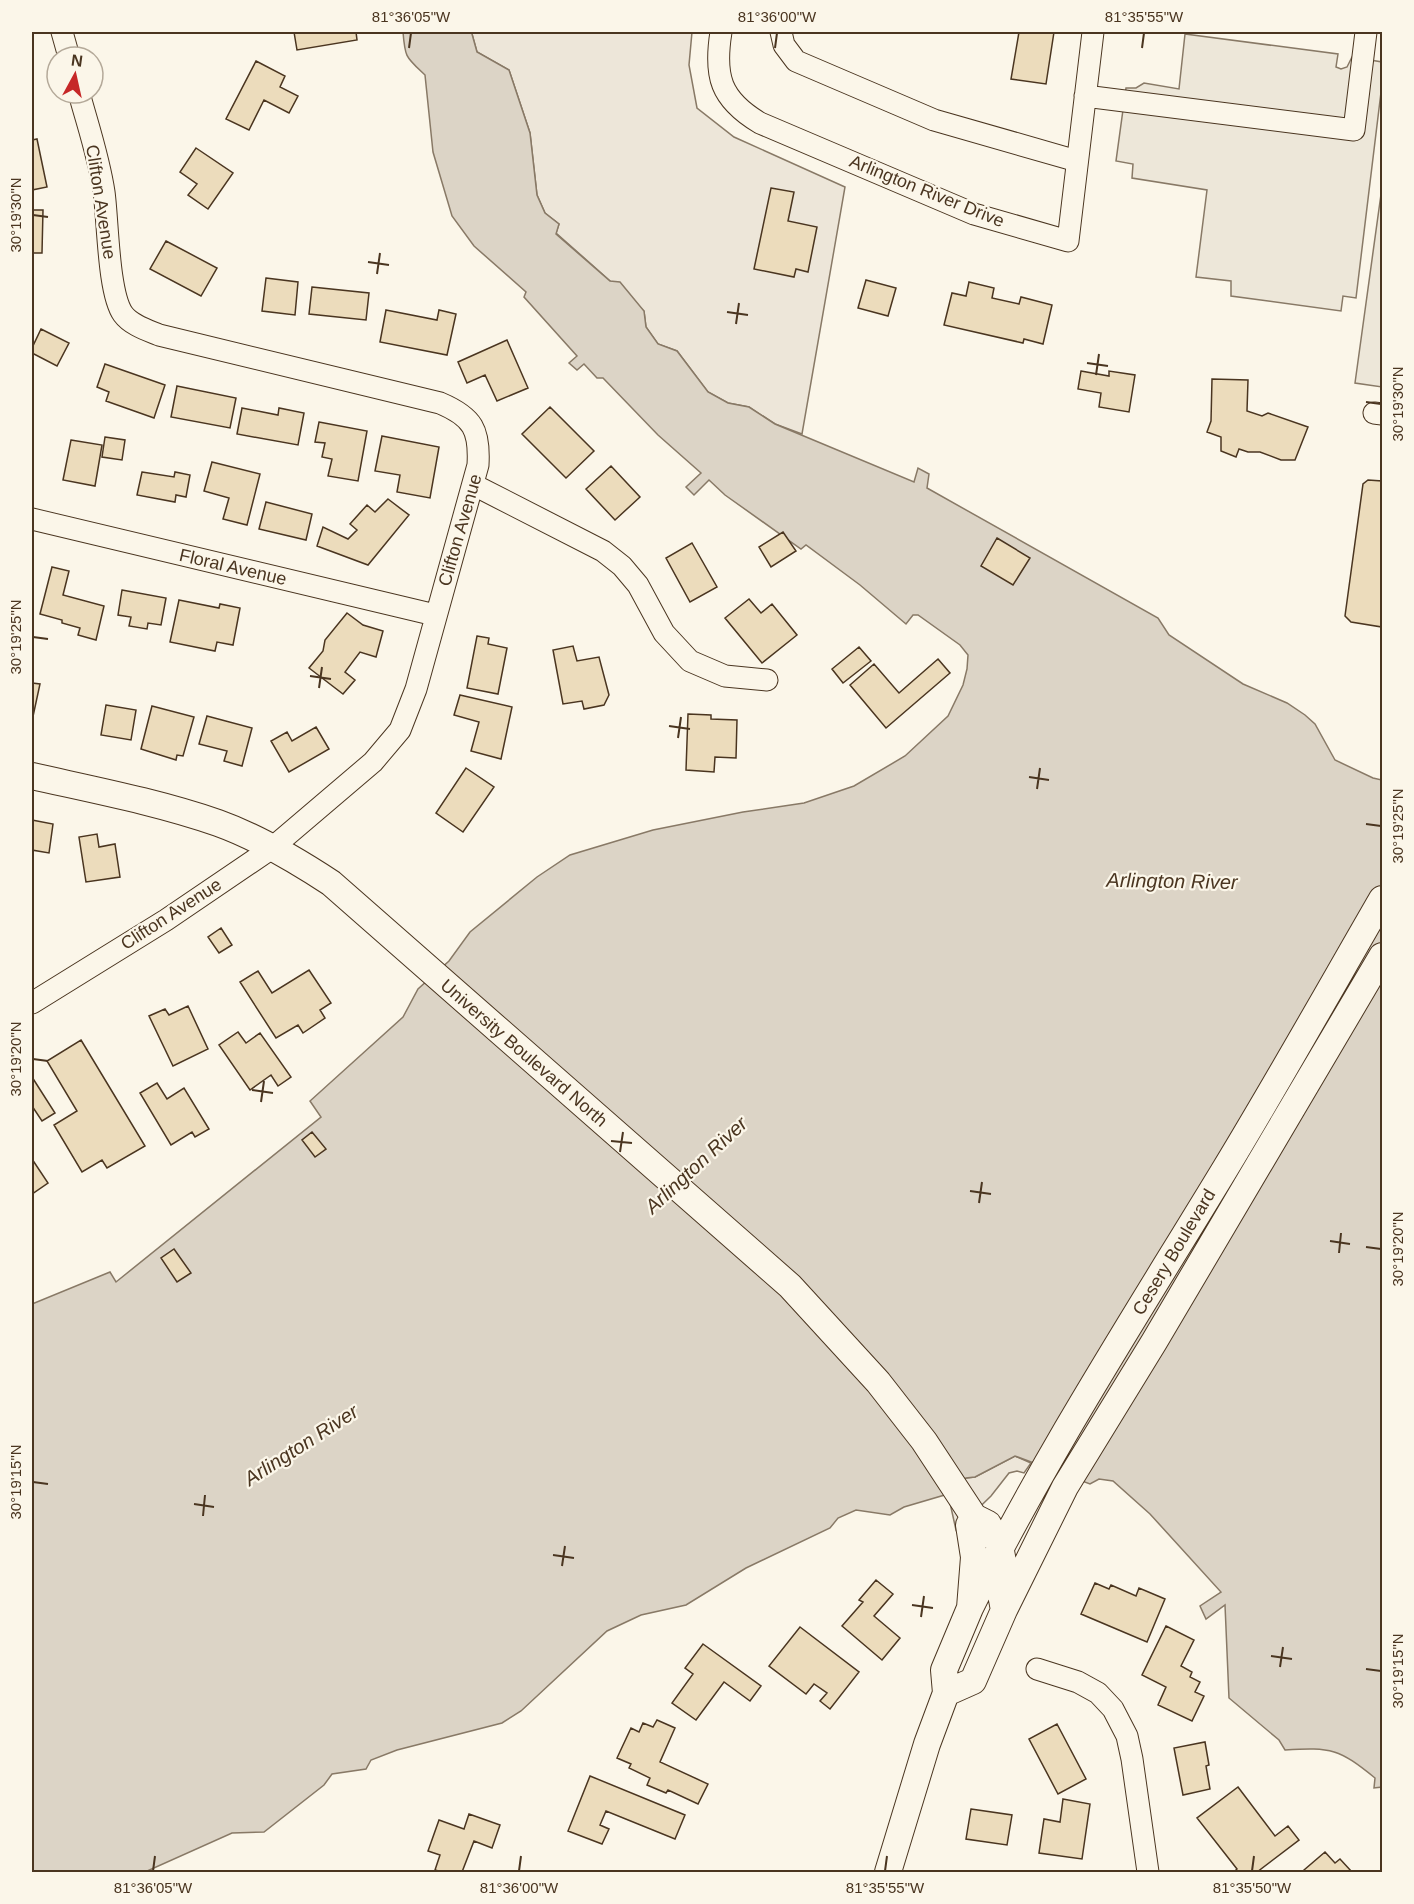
<svg xmlns="http://www.w3.org/2000/svg" width="1414" height="1904" font-family="Arial,sans-serif">
<style>
.green{fill:#ede6d9;stroke:#887966;stroke-width:1.5}
.parking{fill:#ede7d9;stroke:#887966;stroke-width:1.5}
.water{fill:#dcd4c6;stroke:#887966;stroke-width:1.5}
.building{fill:#ecdcbc;stroke:#4a3520;stroke-width:1.5}
.lines{fill:none;stroke-linecap:round;stroke-linejoin:round}
.minor-casing{stroke:#4a3520;stroke-width:23}
.major-casing{stroke:#4a3520;stroke-width:28}
.minor{stroke:#fbf6e9;stroke-width:21}
.major{stroke:#fbf6e9;stroke-width:26}
.ticks{fill:none;stroke:#4a3520;stroke-width:2}
.labels{text-anchor:middle;dominant-baseline:central;stroke-width:4.5;stroke-linejoin:round;paint-order:stroke}
.street-label{font-size:18px;fill:#4a3520;stroke:#fbf6e9}
.water-label{font-size:20px;font-style:italic;fill:#4a3520;stroke:#fbf6e9}
.neatline{fill:none;stroke:#4a3520;stroke-width:2}
.ticks-label{font-size:15px;text-anchor:middle;fill:#4a3520}
</style>
<rect width="100%" height="100%" fill="#fbf6e9"/>
<path class="green" d="M473,32H692L689,65L697,108L734,137L845,187L802,434L775,424L749,407L728,403L708,392L677,351L658,344L646,327L644,311L556,233L559,224L545,213L537,195L530,133L509,70L477,52L472,34Z
M1015,1456L1031,1463L1024,1473L1017,1471L1009,1473L991,1496L956,1530L948,1494L966,1478L975,1477Z"/>
<path class="parking" d="M1185,34L1338,54L1336,67L1341,69L1347,67L1352,57L1382,62V84L1356,298L1343,296L1341,311L1231,296V281L1196,277L1207,190L1132,178L1133,164L1116,161L1126,88H1136L1144,83L1179,89Z
M1382,187V387L1355,383Z"/>
<path class="water" d="M403,32H473L472,34L477,52L509,70L530,133L537,195L545,213L559,224L556,234L610,281L620,282L644,311L646,327L658,344L677,351L708,392L728,403L749,407L775,424L914,482L918,468L929,474L927,488L1158,618L1169,635L1243,684L1287,703L1305,715L1315,724L1335,760L1373,778L1382,780V1787L1374,1788L1375,1778C1339,1749 1332,1747 1285,1750L1279,1740L1229,1698L1225,1605L1206,1619L1200,1606L1221,1592L1150,1514L1113,1481L1099,1479L1090,1484L1015,1456L975,1477L966,1478L948,1494L904,1507L890,1515L856,1510L838,1518L830,1528L746,1568L686,1605L641,1615L607,1631L521,1711L502,1723L397,1750L371,1760L366,1769L332,1774L324,1785L264,1832L232,1833L145,1872H32V1304L110,1272L116,1282L321,1117L310,1101L403,1017L418,989L449,961L470,932L537,877L570,855L653,830L743,812L804,803L854,786L905,756L948,716L963,685L967,669L968,655L960,645L918,615H913L906,624L860,585L806,545L801,549L725,495L709,480L694,495L686,487L701,473L658,435L603,378H597L584,364L577,370L569,363L577,356L524,297L526,292L474,246L452,216L433,152L425,75C406,57 405,58 403,32Z"/>
<path class="building" d="M294,32H356L357,40L297,50Z
M1019,32H1054L1046,84L1011,79Z
M256,61L285,76L280,87L298,96L289,113L264,100L249,130L226,119Z
M37,139L47,187L32,190V140Z
M196,148L233,173L208,209L188,195L197,184L180,172Z
M771,188L794,192L788,221L817,227L808,272L796,269L794,277L754,269Z
M32,210H43L42,253H32Z
M166,241L217,268L201,296L150,269Z
M266,278L298,282L295,315L262,311Z
M866,280L896,288L888,316L858,308Z
M969,282L994,288L992,298L1019,304L1021,297L1052,305L1043,344L1024,339L1023,343L944,325L952,293L966,296Z
M312,287L369,293L366,320L309,314Z
M386,310L437,320L439,310L456,314L447,355L380,342Z
M41,329L69,343L57,366L32,353V348Z
M507,340L528,388L497,401L485,375L467,383L458,362Z
M105,364L165,385L154,418L106,401L109,392L97,387Z
M1081,371L1109,376V371L1135,375L1129,412L1099,407L1101,393L1078,389Z
M1212,379L1248,380L1247,411L1262,416L1268,413L1308,427L1295,460H1281L1260,452H1248L1239,449L1236,457L1221,451V437L1207,432L1211,421Z
M177,386L236,398L230,428L171,417Z
M550,407L594,451L566,478L522,434Z
M242,408L278,415L279,408L304,413L298,445L237,434Z
M319,422L367,431L358,481L328,476L332,459L322,457L325,443L315,442Z
M382,436L439,447L430,498L397,492L400,475L375,471Z
M105,437L125,440L122,460L102,457Z
M71,440L102,445L95,486L63,480Z
M212,462L260,474L247,525L223,519L229,498L204,491Z
M611,466L640,497L615,520L586,489Z
M142,472L174,477L175,472L190,475L186,497L176,495L175,502L137,495Z
M1368,480L1382,481V627L1351,622L1345,616L1363,484Z
M388,499L409,515L368,565L317,546L323,527L348,539L357,530L350,524L367,505L375,512Z
M266,502L312,514L306,540L259,529Z
M783,532L796,551L771,567L759,547Z
M997,538L1030,558L1013,585L981,566Z
M692,543L717,587L690,602L666,558Z
M52,567L69,571L63,595L104,606L96,640L78,635L80,628L62,623V620L40,614Z
M122,590L166,598L161,625L148,623L147,629L129,626L131,617L118,615Z
M749,599L761,613L772,604L797,635L762,663L725,618Z
M179,600L219,608L220,604L240,608L233,645L217,642L215,651L170,642Z
M347,613L363,625L383,631L376,657L360,652L345,672L355,680L343,694L309,668L323,651L325,640Z
M477,636L489,638L488,644L507,648L498,694L467,688Z
M573,646L577,661L599,657L609,695L604,705L584,709L582,701L563,704L553,650Z
M859,647L871,661L843,683L832,669Z
M938,659L950,673L886,728L850,685L874,664L899,693Z
M32,683L40,684L32,721Z
M460,695L512,707L501,759L471,751L479,722L454,715Z
M106,705L136,710L131,740L101,735Z
M152,706L194,717L183,756L177,755L176,760L141,749Z
M688,714L711,715V719L737,720L736,758L715,757L714,772L686,770Z
M207,716L252,728L242,766L224,761L227,751L199,744Z
M316,727L329,749L289,772L271,741L287,732L292,741Z
M466,768L494,787L463,832L436,813Z
M32,820L53,824L49,853L32,850Z
M97,834L99,847L115,844L120,877L86,882L79,837Z
M221,928L232,945L219,953L208,937Z
M309,970L331,1003L320,1010L325,1018L303,1033L298,1025L276,1038L240,982L258,971L272,993Z
M188,1006L208,1049L173,1066L149,1016L165,1009L169,1015Z
M238,1032L246,1043L260,1033L291,1077L278,1086L271,1075L250,1090L219,1045Z
M81,1040L145,1146L107,1168L102,1160L82,1172L54,1125L77,1111L47,1061Z
M32,1077L55,1113L42,1121L32,1106Z
M157,1083L167,1099L184,1088L209,1129L195,1137L192,1132L171,1145L140,1093Z
M312,1132L326,1149L315,1157L302,1140Z
M32,1159L48,1183L32,1194Z
M174,1249L191,1273L177,1282L161,1258Z
M876,1580L893,1594L874,1616L900,1638L882,1660L842,1626L863,1602L859,1600Z
M1095,1583L1109,1589L1111,1585L1136,1596L1139,1588L1165,1599L1147,1642L1081,1614Z
M1166,1626L1194,1640L1181,1666L1192,1672L1190,1677L1200,1682L1195,1692L1204,1696L1192,1721L1158,1705L1166,1687L1142,1675Z
M800,1627L859,1672L830,1709L820,1701L827,1693L814,1684L806,1694L769,1666Z
M703,1644L761,1686L750,1701L724,1682L696,1720L672,1703L693,1674L685,1668Z
M657,1720L675,1728L660,1762L708,1784L698,1804L668,1790L666,1793L647,1785L650,1778L629,1768L631,1764L617,1758L631,1728L639,1732L643,1723L653,1727Z
M1057,1724L1086,1779L1058,1794L1029,1739Z
M1205,1742L1209,1765L1206,1766L1210,1789L1183,1795L1174,1748Z
M590,1776L685,1815L675,1839L606,1811L600,1825L609,1829L602,1844L568,1831Z
M1238,1787L1275,1836L1288,1826L1299,1840L1257,1872H1236L1235,1871L1237,1869L1197,1818Z
M1063,1799L1090,1804L1082,1859L1039,1853L1044,1819L1060,1822Z
M971,1809L1012,1815L1007,1845L966,1839Z
M469,1814L500,1825L492,1848L474,1841L462,1872H442L435,1870L440,1855L428,1851L439,1820L464,1829Z
M1325,1852L1335,1863L1340,1859L1352,1872H1306L1304,1870Z"/>
<g class="lines">
<defs>
<path id="minor" d="M62,32L69,57
M721,32C714,76 720,99 760,123L974,214L1068,241L1093,32
M781,32L784,45L796,61L934,120L1077,161
M1085,96L1354,130L1366,32
M1374,413L1382,414
M474,485L603,551L622,566L638,585L664,633L690,661L725,676L767,680
M32,519L435,615
M32,1003L166,920L272,848L373,762L400,730L416,689L478,465C480,430 473,417 440,403L159,335C147,330 131,325 123,314C108,293 108,220 104,192C99,158 88,126 79,93
M1037,1669L1078,1682L1098,1693L1113,1709L1127,1736L1132,1759L1148,1872"/>
<path id="major" d="M32,776C94,790 157,802 218,823C257,837 296,860 331,883L790,1286L878,1382L924,1441L974,1517L988,1524L1000,1546L1003,1562L1000,1589L1004,1610
M970,1608C1045,1456 1137,1314 1225,1169C1279,1080 1330,989 1382,899
M946,1693L973,1681L1004,1610L1065,1487L1154,1342L1382,956
M888,1872L927,1744L946,1693L944,1670L970,1608L974,1557L969,1525L974,1517"/>
</defs>
<use href="#minor" class="minor-casing"/>
<use href="#major" class="major-casing"/>
<use href="#minor" class="minor"/>
<use href="#major" class="major"/>
</g>
<path class="ticks" d="M409,48L411,33M775,48L777,33M1142,48L1144,33M33,215L48,217M368,262L389,265M377,274L380,253M727,312L748,315M736,324L739,303M1087,363L1108,366M1096,375L1099,354M1366,402L1381,404M33,637L48,639M310,676L331,679M319,688L322,667M669,726L690,729M678,738L681,717M1029,777L1049,780M1037,789L1040,768M1366,824L1381,826M33,1059L48,1061M252,1090L273,1093M261,1102L264,1081M611,1141L632,1143M620,1152L623,1132M970,1191L991,1194M979,1203L982,1182M1330,1241L1350,1244M1366,1247L1381,1249M1339,1253L1341,1233M33,1482L48,1484M194,1504L214,1507M203,1516L205,1495M553,1555L574,1558M562,1566L565,1546M912,1605L933,1608M921,1617L924,1596M1271,1656L1292,1659M1280,1667L1283,1647M1366,1669L1381,1671M153,1871L155,1856M519,1871L521,1856M885,1871L887,1856M1252,1871L1254,1856"/>
<g class="labels">
<g class="street-label">
<text transform="translate(927 191) rotate(22)">Arlington River Drive</text>
<text transform="translate(101 202) rotate(81)">Clifton Avenue</text>
<text transform="translate(460 530) rotate(-74)">Clifton Avenue</text>
<text transform="translate(233 567) rotate(13)">Floral Avenue</text>
<text transform="translate(171 914) rotate(-33)">Clifton Avenue</text>
<text transform="translate(524 1053) rotate(41)">University Boulevard North</text>
<text transform="translate(1174 1252) rotate(-59)">Cesery Boulevard</text>
</g>
<g class="water-label">
<text transform="translate(1172 881) rotate(1)">Arlington River</text>
<text transform="translate(696 1165) rotate(-43)">Arlington River</text>
<text transform="translate(301 1445) rotate(-33)">Arlington River</text>
</g>
</g>
<rect width="1414" height="1904" fill="none" stroke="#fbf6e9" stroke-width="66"/>
<g transform="translate(75 75) rotate(8)"><circle r="28" fill="#fbf6e9" stroke="#b4a999" stroke-width="1.5"/>
<path d="M0-4.5L10 22L0 15L-10 22Z" fill="#c62828"/>
<text y="-9" font-size="16" font-weight="bold" text-anchor="middle" fill="#4a3520">N</text>
</g>
<rect x="33" y="33" width="1348" height="1838" class="neatline"/>
<g class="ticks-label">
<text x="411" y="22">81°36'05"W</text>
<text x="777" y="22">81°36'00"W</text>
<text x="1144" y="22">81°35'55"W</text>
<text transform="translate(16 215) rotate(-90)" y="5">30°19'30"N</text>
<text transform="translate(1398 404) rotate(-90)" y="5">30°19'30"N</text>
<text transform="translate(16 637) rotate(-90)" y="5">30°19'25"N</text>
<text transform="translate(1398 826) rotate(-90)" y="5">30°19'25"N</text>
<text transform="translate(16 1059) rotate(-90)" y="5">30°19'20"N</text>
<text transform="translate(1398 1249) rotate(-90)" y="5">30°19'20"N</text>
<text transform="translate(16 1482) rotate(-90)" y="5">30°19'15"N</text>
<text transform="translate(1398 1671) rotate(-90)" y="5">30°19'15"N</text>
<text x="153" y="1893">81°36'05"W</text>
<text x="519" y="1893">81°36'00"W</text>
<text x="885" y="1893">81°35'55"W</text>
<text x="1252" y="1893">81°35'50"W</text>
</g>
</svg>
